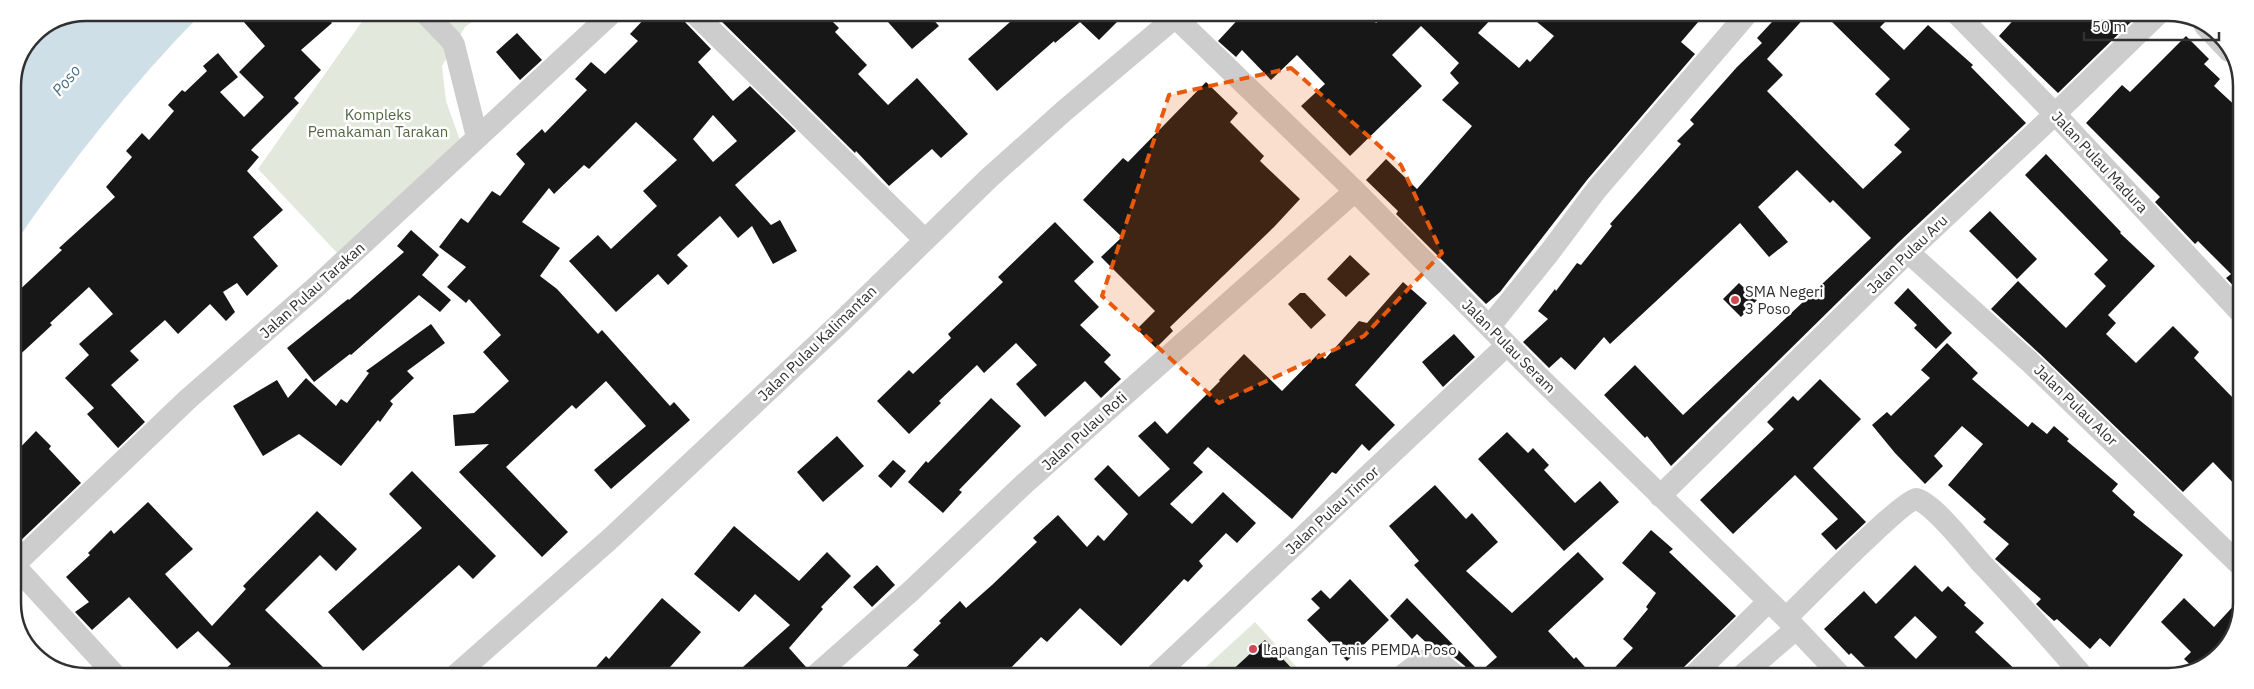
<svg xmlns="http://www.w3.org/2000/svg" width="2254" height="689" font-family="'IBM Plex Sans',sans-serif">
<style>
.green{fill:#e3e8dd}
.water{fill:#cfdfe8}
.building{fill:#171717;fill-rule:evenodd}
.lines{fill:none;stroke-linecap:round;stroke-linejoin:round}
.minor{stroke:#cdcdcd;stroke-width:22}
.marked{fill:#e8590c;fill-opacity:0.2;stroke:#e8590c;stroke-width:4;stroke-dasharray:10 6;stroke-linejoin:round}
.poi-dot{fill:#d04a53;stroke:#fff;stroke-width:2}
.labels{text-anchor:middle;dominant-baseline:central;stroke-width:5;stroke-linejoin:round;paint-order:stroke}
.park-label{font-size:15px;fill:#536743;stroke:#fff}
.street-label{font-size:15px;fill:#303030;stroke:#fff}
.poi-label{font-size:15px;fill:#303030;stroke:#fff;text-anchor:start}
.water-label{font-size:16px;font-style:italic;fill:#486f89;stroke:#fff}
.rim{fill:none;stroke:#303030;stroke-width:2.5}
</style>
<rect width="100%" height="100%" fill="#fff"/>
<path class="green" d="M368,13H484L465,27L442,66L446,101L461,143L341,257L258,169Z
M1255,622L1304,675H1197Z"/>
<path class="water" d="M86,13H202C132,84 69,164 13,246V86L34,34Z"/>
<path class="building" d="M252,13H323L332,23L301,50L321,70L294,98L299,103L251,150L259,157L247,171L283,210L253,237L278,266L247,296L237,283L223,292L235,312L226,321L210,304L178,334L165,320L130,351L139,360L111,385L145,422L118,448L87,414L94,408L65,378L89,355L79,344L113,314L89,287L50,323L52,325L13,361V296L62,250L59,248L115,197L106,187L132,157L126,151L142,133L149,140L174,111L168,105L182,90L185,92L207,71L203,66L218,53L238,77L220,92L244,117L264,97L239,72L265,46L243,21Z
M655,13H681L685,22L711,49L698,62L733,101L750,86L796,131L735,185L771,225L780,220L797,251L773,264L752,226L738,238L720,216L677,255L688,266L668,285L658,274L616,312L569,261L598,235L611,249L657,206L643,191L677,160L636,122L589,169L584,165L554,194L549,188L522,222L560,248L540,276L557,289L598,334L602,330L670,406L674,402L690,420L611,489L594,470L646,426L606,381L576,409L572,405L506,467L568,532L542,557L459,472L489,444L455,446L453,415L474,413L509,381L483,352L501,335L469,299L466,303L447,287L466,267L439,247L461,218L468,223L492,191L500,196L525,164L516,154L542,129L545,133L587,90L575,79L591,62L605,74L638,41L630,34L647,16L649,19ZM713,115L737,141L713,162L693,139Z
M713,13H824L839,28L835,32L867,65L858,74L888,105L917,78L968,134L941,158L932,149L889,186L856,151L855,153Z
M880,13L928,14L939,26L912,49Z
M1019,14H1125L1099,40L1080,22L1055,43L1054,41L997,91L968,59Z
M1243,14H1369L1376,23L1385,14H1496L1478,33L1519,68L1527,59L1530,62L1554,36L1537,22L1543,14H1705L1681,42L1695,54L1587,180L1500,292L1486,304L1396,214L1398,211L1366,180L1386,159L1417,189L1472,126L1442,100L1459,83L1450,73L1459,63L1421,26L1392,55L1422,86L1350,156L1301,106L1325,84L1297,55L1271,80L1242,50L1236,57L1218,41Z
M1763,15H1807L1767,59L1783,75L1767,91L1863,189L1902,152L1894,145L1910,129L1875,94L1890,79L1825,15H1892L1880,27L1904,50L1928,25L1973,65L1971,67L2026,123L1899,242L1671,466L1647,436L1645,438L1604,395L1635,365L1683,415L1871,238L1833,200L1830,203L1797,170L1758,207L1788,242L1769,257L1740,223L1610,344L1604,337L1575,370L1561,357L1549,368L1523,342L1548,319L1538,311L1555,289L1556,291L1577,263L1581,265L1612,226L1610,224L1681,144L1677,141L1694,124L1690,120L1737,67L1762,43L1757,38L1772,22Z
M2018,15H2049L2056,22L2062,15H2138L2058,93L1999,36Z
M517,33L542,60L520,80L496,52Z
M2186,36L2209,59L2204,64L2220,79L2214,86L2241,111L2240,293L2226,278L2231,274L2198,241L2195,244L2155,202L2160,197L2086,123L2122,85L2130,92Z
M1206,82L1238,113L1230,122L1264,156L1260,161L1300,199L1274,227L1170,327L1173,331L1156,348L1137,329L1155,311L1101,257L1122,237L1083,200L1123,158L1128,162Z
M2046,154L2121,232L2120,233L2155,266L2108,315L2116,323L2106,334L2136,363L2173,326L2199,352L2194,358L2233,398L2240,390V490L2213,462L2183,492L2040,354L1991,309L2018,281L2066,328L2106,286L2094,274L2108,260L2025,175Z
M1990,211L2037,259L2017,279L1969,231Z
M1055,222L1094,262L1074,281L1099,307L1080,325L1111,355L1104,362L1121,379L1101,398L1085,381L1045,417L1016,384L1037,365L1016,343L984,373L977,365L939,401L941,403L909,434L877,401L909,370L913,374L951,338L948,334L1003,282L998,277Z
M411,230L439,255L422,275L451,300L440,312L419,295L351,355L350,354L314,382L287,348L348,299L349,300L404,252L397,246Z
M1350,255L1370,274L1346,297L1327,279Z
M1403,282L1427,303L1355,385L1395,425L1369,451L1362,444L1336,474L1332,472L1292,519L1208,447L1193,463L1203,472L1170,504L1192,524L1223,492L1256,523L1237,543L1226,533L1199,561L1203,566L1188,582L1184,579L1121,646L1080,608L1047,642L1041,637L1004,675H898L919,655L913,650L941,623L939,621L960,601L966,608L992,585L1037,542L1033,538L1058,515L1087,547L1098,535L1104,541L1128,514L1094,479L1108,465L1139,497L1170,469L1138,436L1155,421L1167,434L1220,381L1219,380L1244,354L1282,391L1319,353L1325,359L1359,321L1367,323Z
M1739,283L1757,300L1741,317L1723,299Z
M1908,288L1952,333L1936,349L1914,328L1917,325L1894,303Z
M1300,293H1305L1326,315L1311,329L1288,304Z
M431,324L445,343L407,371L414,378L390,401L393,404L380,422L378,420L341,466L299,434L263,456L233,406L277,380L288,398L306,378L336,406L341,399L347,403L369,373L366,371Z
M1454,334L1475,357L1443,387L1422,362Z
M1947,343L1978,373L1972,379L2028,427L2032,422L2047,434L2054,426L2069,439L2067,441L2118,484L2112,491L2135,512L2133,515L2183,555L2110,647L2100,638L2090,649L2057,619L2054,621L2043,611L2036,604L2041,599L1995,559L2009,544L1983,522L1986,519L1948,485L1983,444L1962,426L1934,456L1943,466L1925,484L1895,453L1872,425L1887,412L1891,416L1930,378L1921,370Z
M1820,379L1861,419L1813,468L1866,522L1836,550L1821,534L1838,519L1795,475L1733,534L1700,500L1774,429L1767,422L1793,396L1798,401Z
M991,398L1021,426L959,490L962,492L943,513L908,482L926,461L928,463Z
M36,431L51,446L49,449L81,483L17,544L13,540V455Z
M1507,432L1528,453L1533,448L1549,465L1544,470L1575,503L1600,481L1619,502L1564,551L1478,459Z
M837,436L864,466L823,502L797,472Z
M893,460L906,471L891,488L878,476Z
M412,471L496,556L473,579L459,565L363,651L328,612L422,528L389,494Z
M1435,485L1466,519L1472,513L1498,542L1466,571L1512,613L1578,552L1604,579L1548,631L1574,659L1576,657L1593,676H1469L1465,666L1455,658L1441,649L1431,647L1417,634L1412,639L1390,616L1407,598L1480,672L1497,657L1414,565L1419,561L1389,526Z
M148,502L193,549L165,574L212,626L246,589L243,586L317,511L357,549L336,571L320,555L265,610L330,674H219L231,664L198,631L177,649L129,597L92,630L75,612L89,602L66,577L90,555L88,553L111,530L114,534Z
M734,526L799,581L827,552L851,576L821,607L823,609L789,648L806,667L803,675H734L790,625L755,594L739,612L694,574Z
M1651,530L1673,549L1669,552L1736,616L1684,667L1680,676H1607L1633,648L1623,639L1648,609L1646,607L1656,593L1622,563Z
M877,565L895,585L872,607L853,587Z
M1915,565L1942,592L1948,586L1966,603L1964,605L1984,623L1975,632L2022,676H1874L1851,653L1849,655L1824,629L1864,591L1876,604ZM1915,616L1937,637L1916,659L1894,637Z
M1350,579L1389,620L1347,661L1307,620L1320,608L1311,599L1321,590L1330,599Z
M662,598L701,632L663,675H589L606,656L609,659Z
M2184,598L2214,627L2239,600V622L2213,661L2194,668L2184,659L2191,652L2161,622Z
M1265,640L1298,675H1227Z"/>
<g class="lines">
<path class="minor" d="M425,13L451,40L454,45L477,137
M694,13L925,240
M1172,14L1355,191L1536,374L1786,618L1841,676
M1958,15L2055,114L2240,312
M2205,26L2229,51
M1908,252L2031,363L2239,564
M1490,326L1549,253L1597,189L1746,15
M1660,496L1908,252L2055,114L2157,15
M14,565L114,674
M13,566L188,399L316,287L612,13
M1786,618C1805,600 1900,502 1916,499C1935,504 1969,550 1984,566C2017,601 2049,637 2081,674
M457,674L610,539L840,323L989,178L1064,111L1179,14
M816,675L911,591L1024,484L1355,191
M1156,675L1507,345
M1402,676C1429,655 1430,654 1456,676
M1693,676L1768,602
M1741,676L1796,629"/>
</g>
<path class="marked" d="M1291,68L1401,165L1442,253L1364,336L1219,403L1102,296L1169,95Z"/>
<g class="poi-dot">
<circle cx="1735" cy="300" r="5"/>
<circle cx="1253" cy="649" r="5"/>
</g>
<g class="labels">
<g class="park-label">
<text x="378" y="114">Kompleks<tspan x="378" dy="17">Pemakaman Tarakan</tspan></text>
</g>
<g class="street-label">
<text transform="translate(2100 162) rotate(47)">Jalan Pulau Madura</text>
<text transform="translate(1907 254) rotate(-44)">Jalan Pulau Aru</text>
<text transform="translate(312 290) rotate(-42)">Jalan Pulau Tarakan</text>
<text transform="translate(817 343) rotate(-44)">Jalan Pulau Kalimantan</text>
<text transform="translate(1509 346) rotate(45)">Jalan Pulau Seram</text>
<text transform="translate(2076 405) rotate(44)">Jalan Pulau Alor</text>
<text transform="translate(1084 431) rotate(-42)">Jalan Pulau Roti</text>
<text transform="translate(1332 510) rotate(-43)">Jalan Pulau Timor</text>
</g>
<g class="poi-label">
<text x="1745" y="291">SMA Negeri<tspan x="1745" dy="17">3 Poso</tspan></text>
<text x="1263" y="649">Lapangan Tenis PEMDA Poso</text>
</g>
<g class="water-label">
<text transform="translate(66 80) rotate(-51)">Poso</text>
</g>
</g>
<path d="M0 0H2254V689H0ZM86 21H2168A65 65 0 0 1 2233 86V603A65 65 0 0 1 2168 668H86A65 65 0 0 1 21 603V86A65 65 0 0 1 86 21Z" fill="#fff" fill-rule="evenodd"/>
<path class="rim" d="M86 21H2168A65 65 0 0 1 2233 86V603A65 65 0 0 1 2168 668H86A65 65 0 0 1 21 603V86A65 65 0 0 1 86 21Z"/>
<path d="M2084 32v8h135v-8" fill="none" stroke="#303030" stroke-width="2.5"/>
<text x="2092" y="32" font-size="15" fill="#303030" stroke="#ffffff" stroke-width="4" paint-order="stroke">50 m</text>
</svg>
